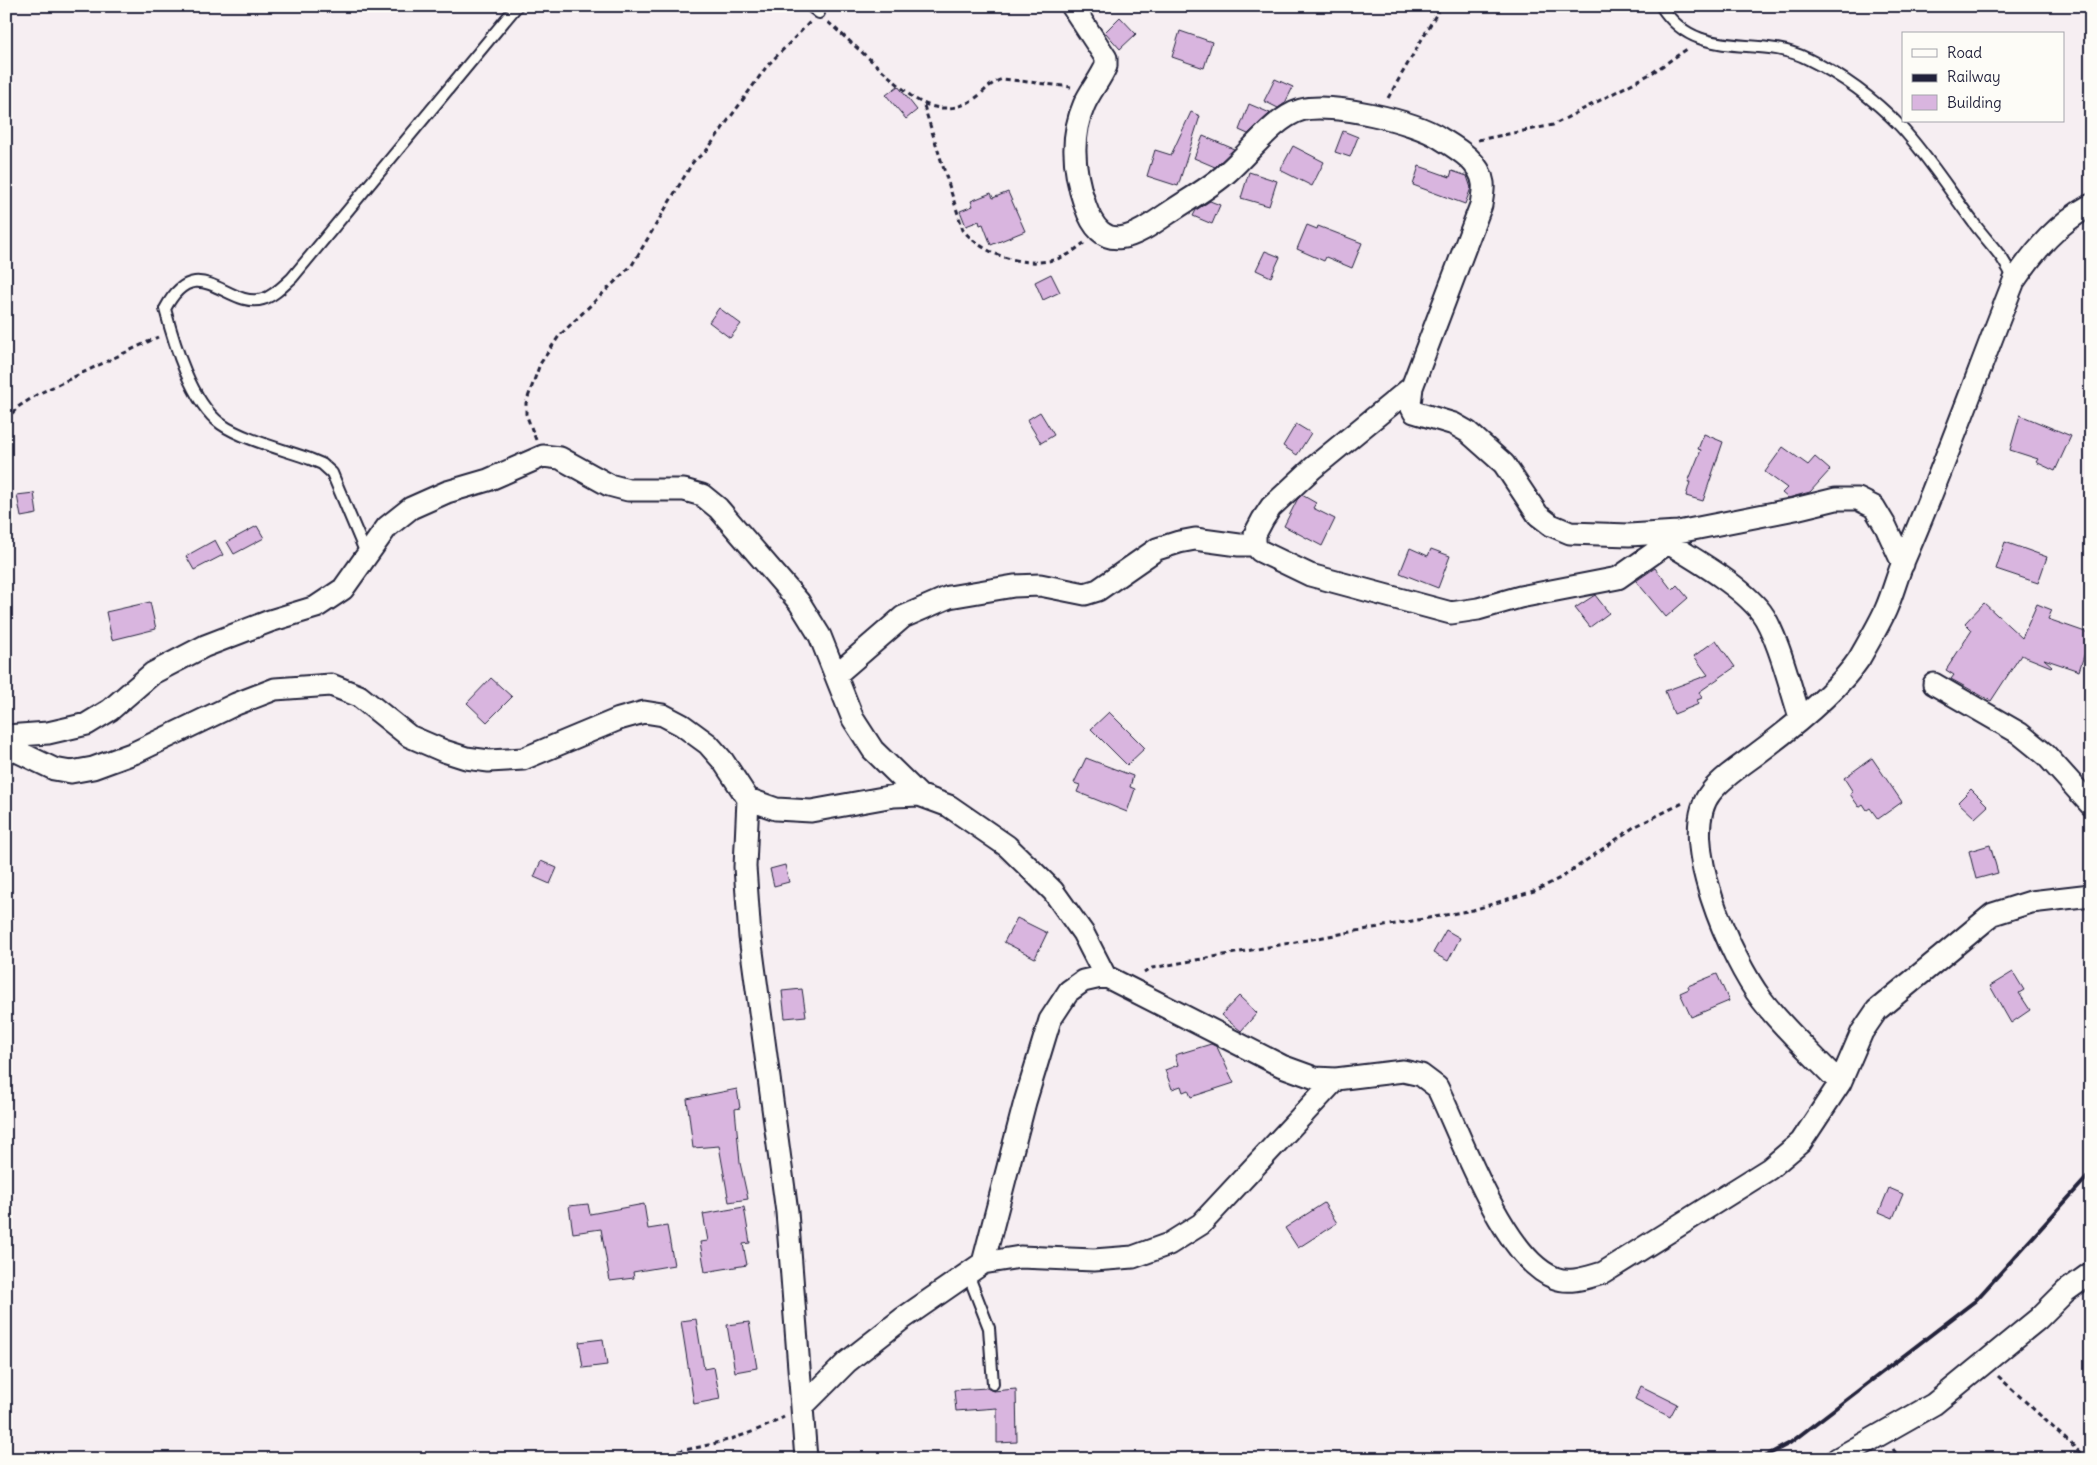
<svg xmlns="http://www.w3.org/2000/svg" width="2097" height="1465" font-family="Delius,sans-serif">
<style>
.building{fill:#d9b5df;stroke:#22223b}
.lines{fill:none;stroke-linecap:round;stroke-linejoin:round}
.lane-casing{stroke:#22223b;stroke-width:14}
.street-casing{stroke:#22223b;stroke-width:25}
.path{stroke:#22223b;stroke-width:3;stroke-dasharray:5 4;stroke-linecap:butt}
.lane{stroke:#fdfcf7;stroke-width:10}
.street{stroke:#fdfcf7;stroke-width:21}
.rail{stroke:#22223b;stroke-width:4}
</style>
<rect width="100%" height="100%" fill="#f6eef2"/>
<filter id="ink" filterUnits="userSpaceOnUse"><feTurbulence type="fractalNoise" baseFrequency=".02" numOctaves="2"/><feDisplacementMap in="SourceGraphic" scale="10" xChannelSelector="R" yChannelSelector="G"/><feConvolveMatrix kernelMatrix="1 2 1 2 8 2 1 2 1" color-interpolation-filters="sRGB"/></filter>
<g filter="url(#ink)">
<path class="building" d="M1120,17L1136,34L1120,49L1105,32Z
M1180,31L1212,42L1204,68L1172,57Z
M1275,79L1293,87L1285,103L1278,108L1264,101Z
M898,86L917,110L906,119L886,95Z
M1249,104L1270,113L1248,134L1239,130Z
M1191,112L1200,116L1178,186L1147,176L1155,150L1171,155Z
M1343,131L1358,137L1350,157L1335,152Z
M1203,136L1234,149L1215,167L1194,158Z
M1293,146L1324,162L1312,186L1280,170Z
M1419,166L1450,177L1452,171L1467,176L1471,188L1465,204L1413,185Z
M1249,172L1277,181L1269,206L1241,198Z
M1008,192L1025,231L991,245L983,224L980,225L979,221L966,226L960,211L973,206L971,201L991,193L993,198Z
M1210,201L1220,205L1212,224L1193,216L1196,210Z
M1307,225L1317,229L1318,226L1362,243L1352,268L1326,257L1324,261L1297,249Z
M1265,251L1280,257L1271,277L1256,270Z
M1051,274L1060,292L1043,300L1035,282Z
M719,308L741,324L730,338L709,322Z
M1040,412L1054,435L1041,443L1027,420Z
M2020,415L2071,436L2055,471L2036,462L2038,459L2010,450Z
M1296,424L1311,433L1297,455L1283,446Z
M1704,434L1723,442L1703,501L1686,496L1690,482H1688L1701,450L1698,449Z
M1783,447L1808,465L1815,457L1830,470L1810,492L1788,498L1782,493L1787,488L1765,472Z
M34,493L37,514L21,517L17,495Z
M1302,495L1316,503L1313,508L1335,519L1322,546L1284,526L1297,500Z
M257,526L264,538L234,554L227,542Z
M215,540L223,555L194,570L186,556Z
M2005,542L2047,557L2038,583L1996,569Z
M1410,548L1428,556L1431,549L1450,556L1438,588L1400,573Z
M1655,568L1672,590L1677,585L1688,598L1666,617L1636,581Z
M1595,595L1609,613L1590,627L1575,608Z
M150,602L156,629L112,640L106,612Z
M1984,603L2022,638L2037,604L2052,610L2048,619L2091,634L2079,671L2044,659L2052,666L2051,667L2021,655L1991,701L1951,679L1954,675L1946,670L1972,630L1965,623Z
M1716,640L1735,667L1699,692L1702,698L1697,700L1699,704L1674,714L1665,691L1708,675L1694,656Z
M491,678L512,697L487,722L467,703Z
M1109,712L1145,748L1127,765L1091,729Z
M1086,758L1133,776L1130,787L1135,789L1127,812L1077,792L1080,785L1074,783Z
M1872,758L1902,802L1878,819L1870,808L1867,810L1863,804L1859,807L1850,794L1853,792L1844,778Z
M1971,789L1988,806L1975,818L1958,802Z
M1990,845L1998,873L1976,879L1969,851Z
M541,861L557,868L550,884L534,877Z
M785,865L789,882L774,886L770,869Z
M1017,918L1047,933L1035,958L1004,942Z
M1446,930L1460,938L1448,961L1433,953Z
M2013,972L2024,990L2019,993L2030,1010L2011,1023L1990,986Z
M1717,974L1729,1001L1691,1017L1680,993L1689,989L1688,986Z
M802,989L806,1016L785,1018L782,991Z
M1239,996L1257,1013L1241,1031L1221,1015Z
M1211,1044L1217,1047L1234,1083L1191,1097L1188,1090L1183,1092L1181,1086L1172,1089L1165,1070L1178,1065L1175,1055Z
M737,1089L740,1108L735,1109L740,1163L748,1199L729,1202L719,1146L693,1148L687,1099Z
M1889,1188L1903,1194L1893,1218L1879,1212Z
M1324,1203L1337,1223L1298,1248L1285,1228Z
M588,1204L590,1214L644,1204L648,1229L667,1226L674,1265L633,1272L634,1278L610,1281L601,1229L573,1233L569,1206Z
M744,1207L750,1243L743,1244L747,1265L705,1272L700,1242L708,1241L703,1214Z
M696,1319L704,1369L714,1367L720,1399L694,1404L681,1321Z
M749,1322L757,1368L735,1372L727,1325Z
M603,1339L607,1365L583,1368L579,1342Z
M1641,1386L1677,1404L1670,1417L1635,1399Z
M987,1388L993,1391L1016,1389L1017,1442L997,1443V1408L956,1411L954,1390Z"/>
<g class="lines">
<defs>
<path id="lane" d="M810,6L819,13
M1661,6C1698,64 1757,33 1808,59C1841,75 1874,99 1900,126C1927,155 1949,190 1973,222C1988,243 2004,255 2014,281
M367,556L332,473L322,464L310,459C285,450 242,439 221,424C191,402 174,343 165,309C197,248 228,310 263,299C274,296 283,286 292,278L517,6
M968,1274L989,1328L993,1384"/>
<path id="street" d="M1072,6L1106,58V66C1100,80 1090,91 1084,105C1070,137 1074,173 1085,205C1103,258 1135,236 1167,214C1186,201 1206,190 1223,176C1246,158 1273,118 1301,110C1331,102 1414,121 1440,138C1456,148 1480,161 1483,183C1484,189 1482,198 1481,205L1412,387L1410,404L1414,412L1454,424L1468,432L1504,464L1538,515L1551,525L1570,533L1629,535L1678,532L1795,509L1836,499H1858L1874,507L1886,527L1903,564
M1412,387L1313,468L1271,507L1263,519L1255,534V545L1260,551L1310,575L1451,613L1478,609L1520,597L1618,578L1668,543L1678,532
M1668,543C1696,560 1741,586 1761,612C1777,633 1791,690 1800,717
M837,674L903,617L949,597L1014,586L1040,585L1085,594L1098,590L1157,549L1179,542L1195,539L1239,545H1255
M1934,684L2019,733L2046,755L2091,805
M6,736L48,733L87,724L110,710L153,673L205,646L270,621L316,607L343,589L387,527L411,508L447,492L488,480L543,456L560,458L609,485L628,490H684L702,495L718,508L799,602L820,636L853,719L873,750L919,795
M6,746L54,769L71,772L93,768L134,753L236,704L275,689L331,685L359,696L409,736L444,751L466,758L489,761L523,759L619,719L644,712L663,715L682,725L708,744L723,761L748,799L776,809L811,811L894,796L919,795L949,806L1007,846L1053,891L1083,933L1105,976
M748,799L745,867L750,937L787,1212L806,1459
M1840,1083C1814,1056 1785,1030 1762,1000C1732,961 1675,836 1711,792C1723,777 1742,765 1758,753C1790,729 1837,692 1859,659C1868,643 1879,625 1886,609C1893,593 1897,576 1904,560C1944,468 1977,374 2014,281C2035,250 2058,223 2091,205
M983,1263L1020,1257L1094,1260L1133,1257L1169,1244L1201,1224L1336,1079
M802,1407L847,1362L902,1319L983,1263L1025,1102L1050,1020L1069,991L1083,981L1105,976L1282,1066L1315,1078L1336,1079L1403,1071L1421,1075L1437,1087C1461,1135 1503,1259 1555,1278C1570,1284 1588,1277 1603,1273L1769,1169L1801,1142L1840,1083L1862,1032L1877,1010L1993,914L2031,902L2091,895
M1837,1459L1934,1404L2038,1319L2066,1291L2091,1273"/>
</defs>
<use href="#lane" class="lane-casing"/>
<use href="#street" class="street-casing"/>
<path class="path" d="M828,22L911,96C930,110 953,113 974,99C986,91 989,83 1003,79L1071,87
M1388,98L1441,6
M924,106L963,230C985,257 1032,271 1065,256C1072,253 1078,247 1084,243
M1478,140L1553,125L1652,73L1687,49
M6,420L18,407L38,394L158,337
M536,440L526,414V403L540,364L559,336L632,265L693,162L707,150L767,66L810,22
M1144,973L1152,968L1473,910L1537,890L1564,876L1634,827L1685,802
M1998,1376L2087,1459
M1893,1449L1900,1459
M634,1459C686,1450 737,1443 784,1417"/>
<use href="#lane" class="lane"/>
<use href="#street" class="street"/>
<path class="rail" d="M1760,1459L1790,1443L1975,1301L2091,1173"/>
</g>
</g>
<rect width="2097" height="1465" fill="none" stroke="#fdfcf7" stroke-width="25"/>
<rect x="12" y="12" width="2072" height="1440" fill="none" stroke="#22223b" stroke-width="2" filter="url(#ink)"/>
<rect x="1902" y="32" width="162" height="90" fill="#fdfcf7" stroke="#a5a5ac"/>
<rect x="1912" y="49" width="25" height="8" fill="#fdfcf7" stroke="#a5a5ac"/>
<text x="1947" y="58" font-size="15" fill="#22223b">Road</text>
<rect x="1912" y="74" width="25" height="8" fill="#22223b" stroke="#a5a5ac"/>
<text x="1947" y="82" font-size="15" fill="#22223b">Railway</text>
<rect x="1912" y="95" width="25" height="15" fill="#d9b5df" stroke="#a5a5ac"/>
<text x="1947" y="108" font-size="15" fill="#22223b">Building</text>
</svg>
